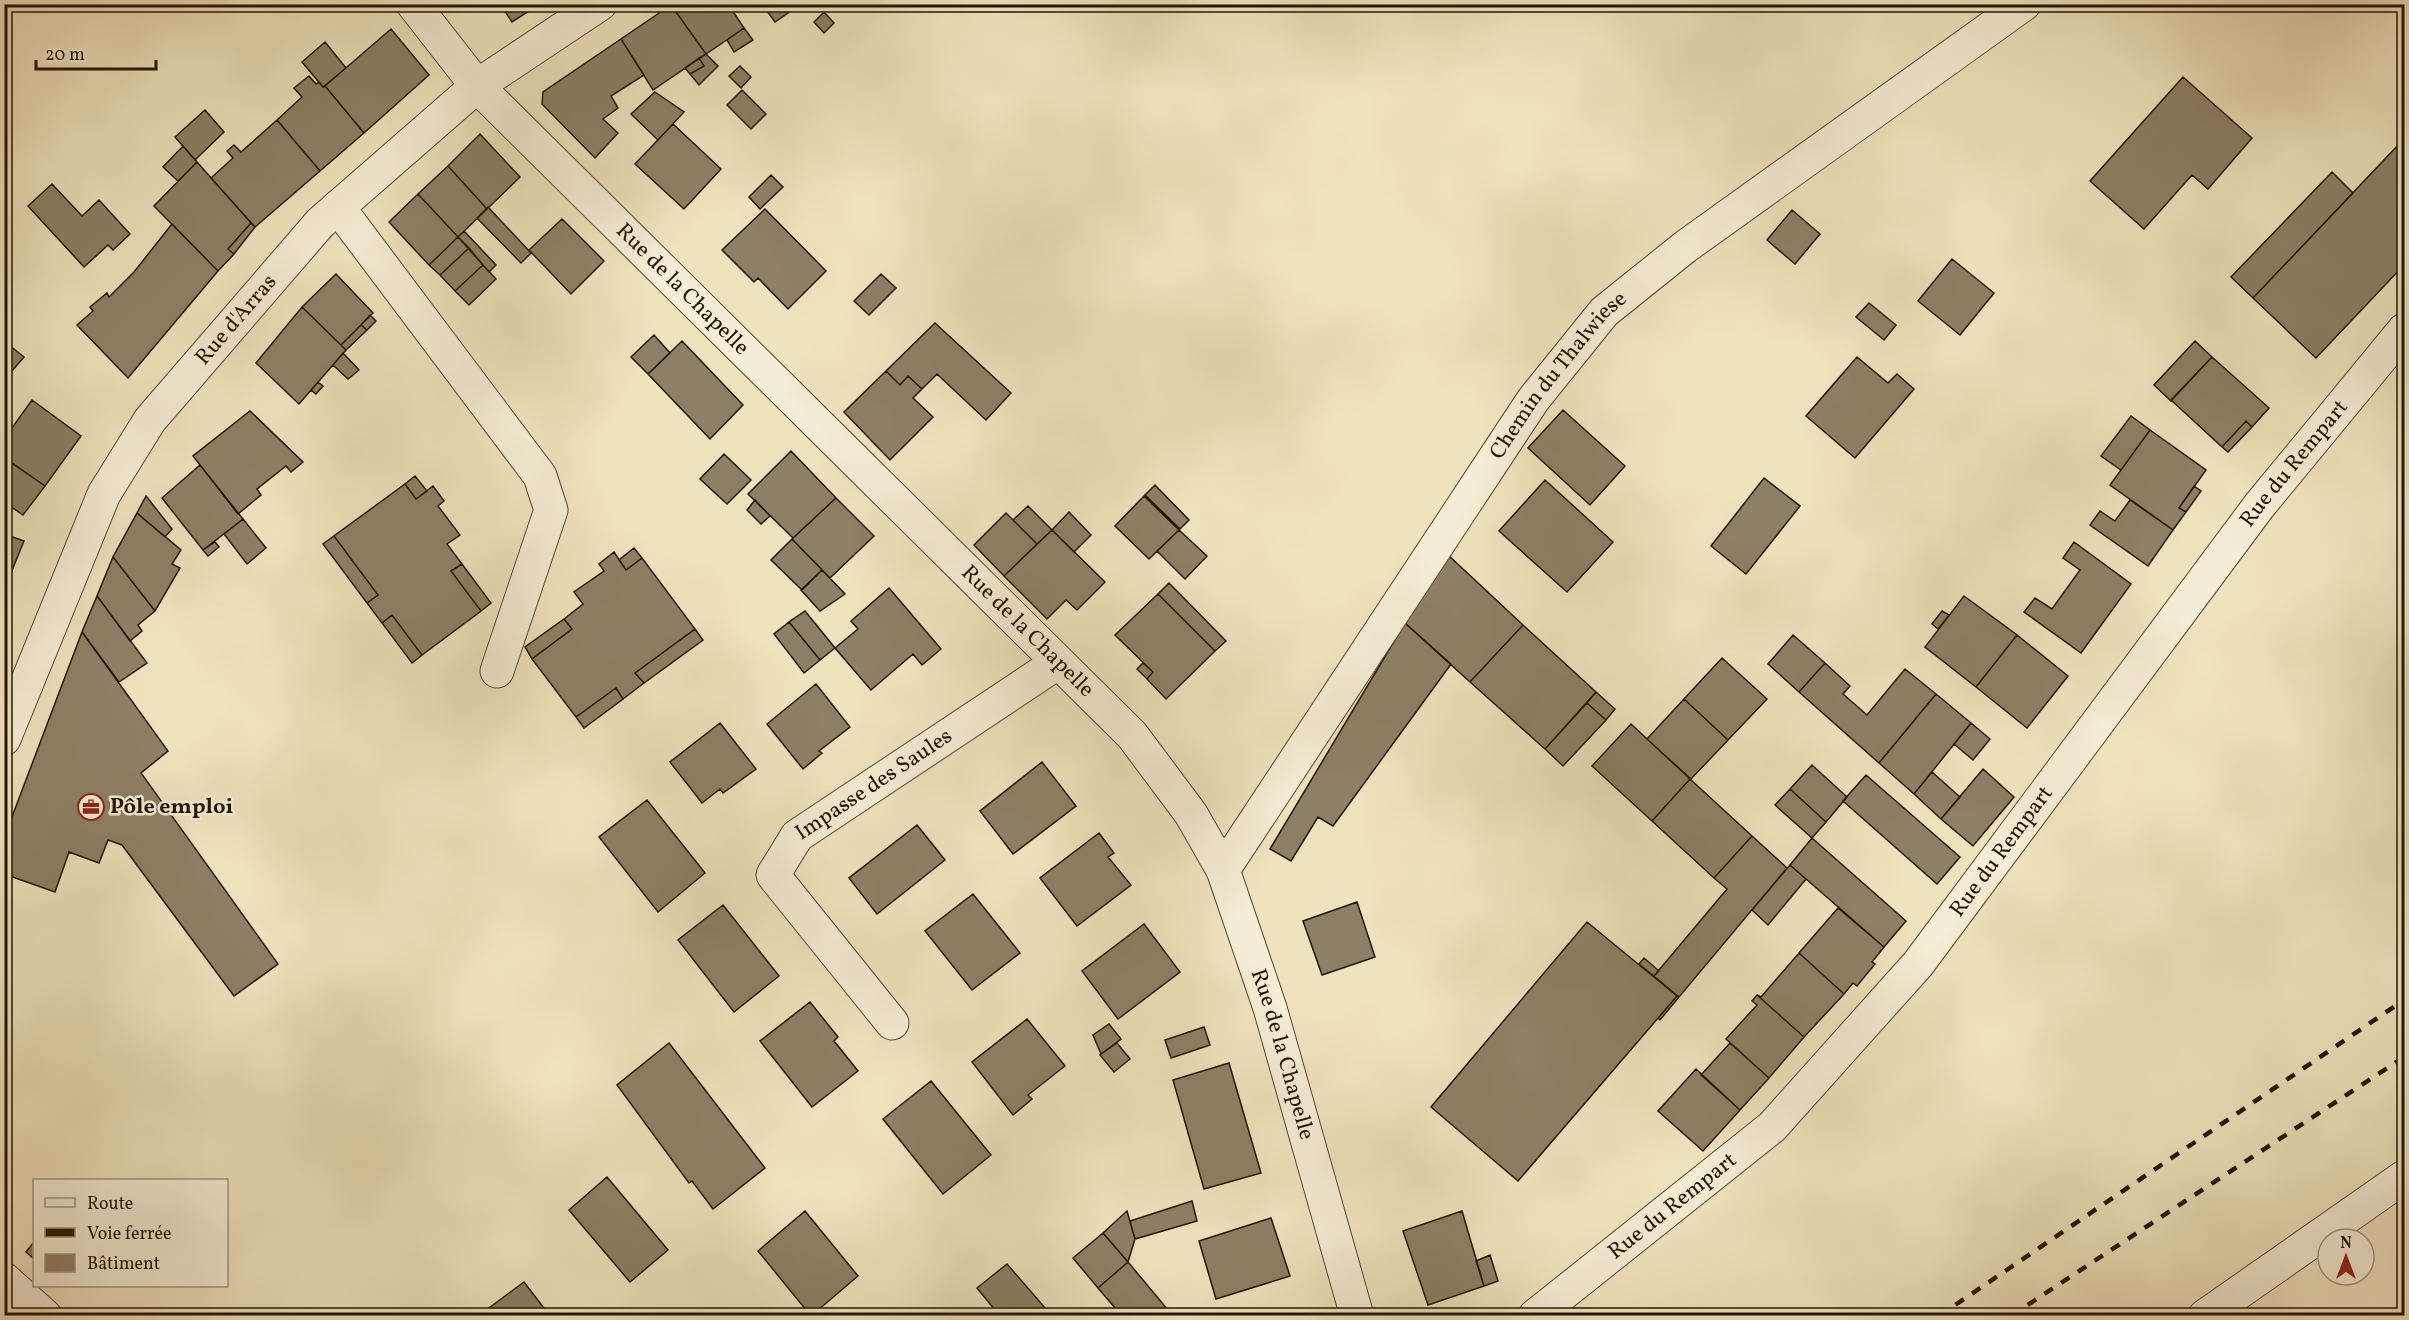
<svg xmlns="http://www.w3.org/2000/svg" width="2409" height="1320" font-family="Vollkorn,serif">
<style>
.building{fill:#8e8066;stroke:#241406;stroke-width:1.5}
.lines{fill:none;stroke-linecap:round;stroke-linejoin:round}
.minor-casing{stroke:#574834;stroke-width:35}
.minor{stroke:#f5edd5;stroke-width:33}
.rail{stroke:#241406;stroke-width:4.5;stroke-dasharray:10 10;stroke-linecap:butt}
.labels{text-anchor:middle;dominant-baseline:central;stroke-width:5;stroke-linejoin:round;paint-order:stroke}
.street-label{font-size:22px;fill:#241406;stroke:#f5edd5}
.poi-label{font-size:22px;font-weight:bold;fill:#241406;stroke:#f5edd5;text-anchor:start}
</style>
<rect width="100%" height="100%" fill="#efe3be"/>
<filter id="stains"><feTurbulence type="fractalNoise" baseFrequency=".00333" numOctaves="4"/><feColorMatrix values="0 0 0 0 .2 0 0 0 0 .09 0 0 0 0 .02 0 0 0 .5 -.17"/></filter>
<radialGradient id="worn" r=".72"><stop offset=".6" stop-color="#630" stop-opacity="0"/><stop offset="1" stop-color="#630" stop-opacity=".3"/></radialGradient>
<path class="building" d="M500,4H540L512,22Z
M728,4L744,28L706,54L671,5Z
M762,4H801L775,22Z
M671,5L706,54L653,90L621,39Z
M824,12L834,23L824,33L814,22Z
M744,28L753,40L734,52L727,40Z
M391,29L429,75L364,133L325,86Z
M621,39L644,75L611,96L618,108L603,119L618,133L595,158L542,104L543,92Z
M325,42L346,68L323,87L302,62Z
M706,54L718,66L699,85L690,74L704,66L699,58Z
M699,58L704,66L690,74L685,68Z
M740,66L751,77L741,88L729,76Z
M309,76L316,84L319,82L323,87L325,86L364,133L320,171L277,120L302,97L294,88Z
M2183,77L2252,138L2208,189L2192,175L2144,229L2090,181Z
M742,90L766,114L751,129L727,105Z
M655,92L684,112L658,140L631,114Z
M205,110L224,132L195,160L175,137Z
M277,120L320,171L255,227L211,178L233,158L227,151L234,145L241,152Z
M673,124L721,169L684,209L635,164Z
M480,134L520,177L487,209L448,166Z
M2404,139V265L2316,358L2253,298Z
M183,146L197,162L178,181L163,167Z
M197,162L251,223L228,249L234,254L218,271L154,206Z
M448,166L487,209L458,237L418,194Z
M2332,172L2353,193L2253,298L2231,277Z
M771,175L783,187L760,209L749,197Z
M52,184L82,216L99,200L130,234L113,250L108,245L84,267L28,206Z
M418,194L458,237L429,265L389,222Z
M488,207L531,253L521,263L477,218Z
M765,209L826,271L788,309L758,278L754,282L722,250Z
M1792,210L1820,234L1795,264L1767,240Z
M562,219L604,261L571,294L529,250Z
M251,223L255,227L234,254L228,249Z
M172,224L218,271L128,378L77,325L93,311L90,307L107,293L109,297L134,272Z
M464,231L496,265L489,272L458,237Z
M458,237L469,248L440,275L429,265Z
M469,248L483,265L455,291L440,275Z
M1952,259L1994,293L1960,335L1918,301Z
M483,265L496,279L469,305L455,291Z
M336,274L373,313L341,345L302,307Z
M881,274L896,288L869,315L854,301Z
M1869,303L1896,325L1884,340L1856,317Z
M302,307L346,350L299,404L256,363Z
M370,315L376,321L367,330L361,325Z
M935,323L1011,393L986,420L937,374L922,389L908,376L900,385L886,371Z
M361,325L367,330L346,350L341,345Z
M654,335L670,353L648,374L631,357Z
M4,341L24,357L4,380Z
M682,341L743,405L710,439L648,374Z
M2195,341L2212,357L2171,401L2154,385Z
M343,353L359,370L348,379L333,365Z
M1857,357L1888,383L1897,374L1914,389L1855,458L1806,416Z
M2212,357L2269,408L2252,427L2246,421L2222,447L2171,400Z
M886,371L900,385L908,376L922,389L913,398L933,417L890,460L844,412Z
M318,382L323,386L316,394L311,390Z
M32,400L81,436L45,486L4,457V439Z
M1563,410L1625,466L1590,505L1528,448Z
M250,411L303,462L291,472L286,466L257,489L261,495L238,514L193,456Z
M2131,416L2150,430L2121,470L2101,456Z
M2246,421L2252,427L2228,452L2222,447Z
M2150,430L2206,470L2179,508L2186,512L2173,530L2110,485Z
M791,451L836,498L793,538L748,494Z
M724,454L751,480L727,504L700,479Z
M4,458L45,486L23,515L4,502Z
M200,465L243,519L203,550L162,498Z
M415,476L427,491L416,499L405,484Z
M1764,478L1800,506L1746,574L1711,546Z
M1545,480L1613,542L1567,592L1499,531Z
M405,484L416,499L433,486L444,501L438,506L460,535L447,544L462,564L451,571L481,611L422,655L392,615L382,623L367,603L378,595L334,536Z
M1155,485L1189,520L1180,529L1145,495Z
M2194,486L2201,491L2186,512L2179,508Z
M146,496L172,529L165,537L137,513Z
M1144,496L1179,530L1149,559L1115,526Z
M836,498L874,536L830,578L792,539Z
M755,500L770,516L761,524L747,510Z
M2130,500L2173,530L2148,566L2090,525L2100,511L2115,521Z
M1028,506L1052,530L1037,544L1013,520Z
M1069,512L1091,535L1074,552L1052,530Z
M137,513L181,550L172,564L180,568L155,611L113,557Z
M1006,513L1037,544L1004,576L974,545Z
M243,519L266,548L247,564L224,534Z
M1052,530L1105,582L1077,610L1066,600L1047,619L1004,576Z
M1179,530L1207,556L1185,579L1157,551Z
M4,534L24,541L4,590Z
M334,536L378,595L367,603L323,544Z
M792,539L822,570L802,590L771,560Z
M215,542L219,547L208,556L203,550Z
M2074,542L2131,584L2081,653L2024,612L2035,598L2052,609L2080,570L2063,558Z
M634,548L642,558L626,570L619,560Z
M614,552L626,570L642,558L695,629L635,673L644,683L623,699L616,688L576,717L532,659L572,629L564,619L583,604L574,592L604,571L599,564Z
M1447,554L1523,625L1470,682L1405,623Z
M113,557L155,611L138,625L142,631L130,641L97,596Z
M462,564L491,603L481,611L451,571Z
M822,570L845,594L820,611L801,590Z
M1169,583L1226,641L1215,651L1158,594Z
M889,588L941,649L922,665L913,654L871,690L835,648L858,629L851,621Z
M1158,594L1215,651L1166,699L1147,679L1153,672L1115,635Z
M97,596L147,663L119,682L82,632Z
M1964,596L2017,635L1976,687L1925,647Z
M805,611L835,648L820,660L789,622Z
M1942,611L1949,615L1938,629L1932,624Z
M392,615L422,655L412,663L382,623Z
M564,619L572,629L532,659L525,647Z
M789,622L820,660L804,673L774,634Z
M1405,623L1451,664L1333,826L1318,817L1291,861L1270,849Z
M1523,625L1596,692L1545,749L1470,682Z
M695,629L703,640L644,683L635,673Z
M82,632L168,751L141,773L278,964L234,996L122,845L108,840L99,863L69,852L55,892L4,874V838Z
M1793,635L1825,663L1799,692L1768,664Z
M2017,635L2068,676L2027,728L1976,687Z
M1722,658L1767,699L1728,740L1684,699Z
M1143,663L1153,672L1147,679L1137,669Z
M1825,663L1850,686L1843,694L1867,715L1905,669L1936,694L1879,763L1799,692Z
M816,684L850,727L819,751L822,753L803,769L767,724Z
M616,688L623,699L584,728L576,717Z
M1596,692L1615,709L1606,720L1587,703Z
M1936,694L1971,723L1914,794L1879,763Z
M1684,699L1728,740L1691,779L1647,739Z
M1587,703L1606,720L1563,766L1545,749Z
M720,723L756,769L723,793L720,789L702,803L670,762Z
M1971,723L1990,739L1973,760L1954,744Z
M1631,724L1690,779L1652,821L1592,766Z
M1042,762L1076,806L1013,854L980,811Z
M1812,765L1847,797L1826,822L1790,789Z
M1983,769L2014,797L1973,846L1941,819Z
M1932,772L1960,797L1941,819L1914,794Z
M1866,775L1960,857L1937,884L1843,801Z
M1690,779L1752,836L1714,878L1652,821Z
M1790,789L1826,822L1812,838L1775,805Z
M647,800L705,873L658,912L599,837Z
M917,825L945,860L877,914L849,878Z
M1099,833L1114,853L1108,857L1131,885L1077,926L1040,878Z
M1752,836L1787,868L1679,997L1654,976L1727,889L1714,878Z
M1812,838L1906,921L1884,947L1790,865Z
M1790,865L1806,879L1768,925L1752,910Z
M973,894L1020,953L972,990L925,931Z
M1357,902L1375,957L1322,975L1303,921Z
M723,905L779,976L734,1012L678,940Z
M1838,908L1884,947L1872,962L1875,964L1857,986L1853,983L1844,994L1799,953Z
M1587,922L1677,996L1518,1181L1431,1107Z
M1144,924L1180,972L1118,1019L1082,971Z
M1799,953L1844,994L1804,1037L1757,995L1761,997Z
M1644,958L1659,971L1654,976L1639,964Z
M1757,995L1804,1037L1769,1078L1726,1039L1757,1005L1752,1001Z
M1677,996L1679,997L1660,1020L1658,1018Z
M810,1002L838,1037L834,1041L858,1071L812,1107L760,1041Z
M1027,1019L1065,1066L1028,1095L1032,1099L1013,1115L972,1062Z
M1109,1024L1121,1039L1101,1054L1093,1035Z
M1204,1027L1210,1045L1171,1058L1165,1040Z
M669,1043L765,1168L713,1209L692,1181L689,1183L617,1085Z
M1117,1043L1130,1059L1114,1072L1100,1055Z
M1730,1043L1769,1078L1740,1110L1701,1075Z
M1229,1063L1261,1173L1204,1189L1173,1080Z
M1696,1069L1740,1110L1703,1151L1658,1111Z
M931,1081L991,1155L943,1194L883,1119Z
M607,1177L668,1250L630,1282L569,1210Z
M1192,1201L1197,1221L1135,1239L1130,1221Z
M805,1211L858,1276L811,1316L758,1251Z
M1127,1211L1135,1239L1128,1262L1103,1233Z
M1462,1211L1484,1286L1428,1305L1403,1231Z
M1271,1218L1290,1276L1216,1299L1199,1241Z
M1103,1233L1128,1262L1098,1288L1073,1258Z
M34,1242V1259L26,1252Z
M1490,1255L1498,1281L1484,1286L1476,1261Z
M1128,1262L1173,1316H1122L1098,1288Z
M1007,1264L1052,1316H1000L977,1288Z
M524,1282L550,1316H494L489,1308Z"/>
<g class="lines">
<defs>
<g id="minor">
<path id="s1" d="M413,4L477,86L1132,735L1191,814L1223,870L1270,1008L1357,1316"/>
<path d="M338,207L540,476L551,510L497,671"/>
<path id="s2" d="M4,739L104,494L150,420L320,223L477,86L600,4"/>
<path id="s3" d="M1223,870L1533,400L1604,312L1685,247L2024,4"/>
<path id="s4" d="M892,1023L773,875L797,836L1057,663"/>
<path d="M4,1279L45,1316"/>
<path id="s5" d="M1535,1316L1772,1127L1918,964L2259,506L2404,330"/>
<path d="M2205,1316L2404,1177"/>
</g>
</defs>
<use href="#minor" class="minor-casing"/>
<use href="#minor" class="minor"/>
<path class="rail" d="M1939,1316L2404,1000
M2011,1316L2404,1057"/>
</g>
<defs>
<symbol id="office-ring" viewBox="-11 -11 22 22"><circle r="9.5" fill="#f5edd5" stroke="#8f2418" stroke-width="1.5"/><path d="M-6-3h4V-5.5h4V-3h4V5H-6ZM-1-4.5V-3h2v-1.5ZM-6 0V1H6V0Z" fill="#8f2418"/></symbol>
</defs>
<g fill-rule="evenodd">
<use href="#office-ring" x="76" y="792" width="30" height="30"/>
</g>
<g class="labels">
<g class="street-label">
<text stroke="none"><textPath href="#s1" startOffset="393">Rue de la Chapelle</textPath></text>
<text stroke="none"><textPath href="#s2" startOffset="484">Rue d'Arras</textPath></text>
<text stroke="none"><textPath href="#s3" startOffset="598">Chemin du Thalwiese</textPath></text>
<text stroke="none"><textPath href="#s5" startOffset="1148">Rue du Rempart</textPath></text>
<text stroke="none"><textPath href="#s1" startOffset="879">Rue de la Chapelle</textPath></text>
<text stroke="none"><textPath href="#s4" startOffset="328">Impasse des Saules</textPath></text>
<text stroke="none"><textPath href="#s5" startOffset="662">Rue du Rempart</textPath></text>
<text stroke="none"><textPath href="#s1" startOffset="1383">Rue de la Chapelle</textPath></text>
<text stroke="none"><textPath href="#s5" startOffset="176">Rue du Rempart</textPath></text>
</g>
<g class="poi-label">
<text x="110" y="807">Pôle emploi</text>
</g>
</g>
<rect width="2409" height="1320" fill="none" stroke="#efe3be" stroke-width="24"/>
<rect x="6" y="6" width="2397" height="1308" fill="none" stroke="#241406" stroke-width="3"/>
<rect x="12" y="12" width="2385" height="1296" fill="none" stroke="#241406" stroke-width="1.5"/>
<rect x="33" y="1179" width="195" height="108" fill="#f5edd5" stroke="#a19682" stroke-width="1.5"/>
<rect x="45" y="1198" width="30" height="9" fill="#f5edd5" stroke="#a19682" stroke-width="1.5"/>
<text x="87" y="1209" font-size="18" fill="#241406">Route</text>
<rect x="45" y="1228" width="30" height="9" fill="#241406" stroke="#a19682" stroke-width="1.5"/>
<text x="87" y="1239" font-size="18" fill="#241406">Voie ferrée</text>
<rect x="45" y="1254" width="30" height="18" fill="#8e8066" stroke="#a19682" stroke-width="1.5"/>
<text x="87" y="1269" font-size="18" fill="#241406">Bâtiment</text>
<g transform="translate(2346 1257)"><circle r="28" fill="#f5edd5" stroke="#a19682" stroke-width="1.5"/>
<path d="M0-4.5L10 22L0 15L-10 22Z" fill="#8f2418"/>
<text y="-9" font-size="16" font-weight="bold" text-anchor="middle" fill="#241406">N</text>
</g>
<path d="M36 60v9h120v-9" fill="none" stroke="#241406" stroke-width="3"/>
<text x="45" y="60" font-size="18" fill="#241406" stroke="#f5edd5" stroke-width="4.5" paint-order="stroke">20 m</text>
<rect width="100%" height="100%" filter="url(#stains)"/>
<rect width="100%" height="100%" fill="url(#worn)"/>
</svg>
